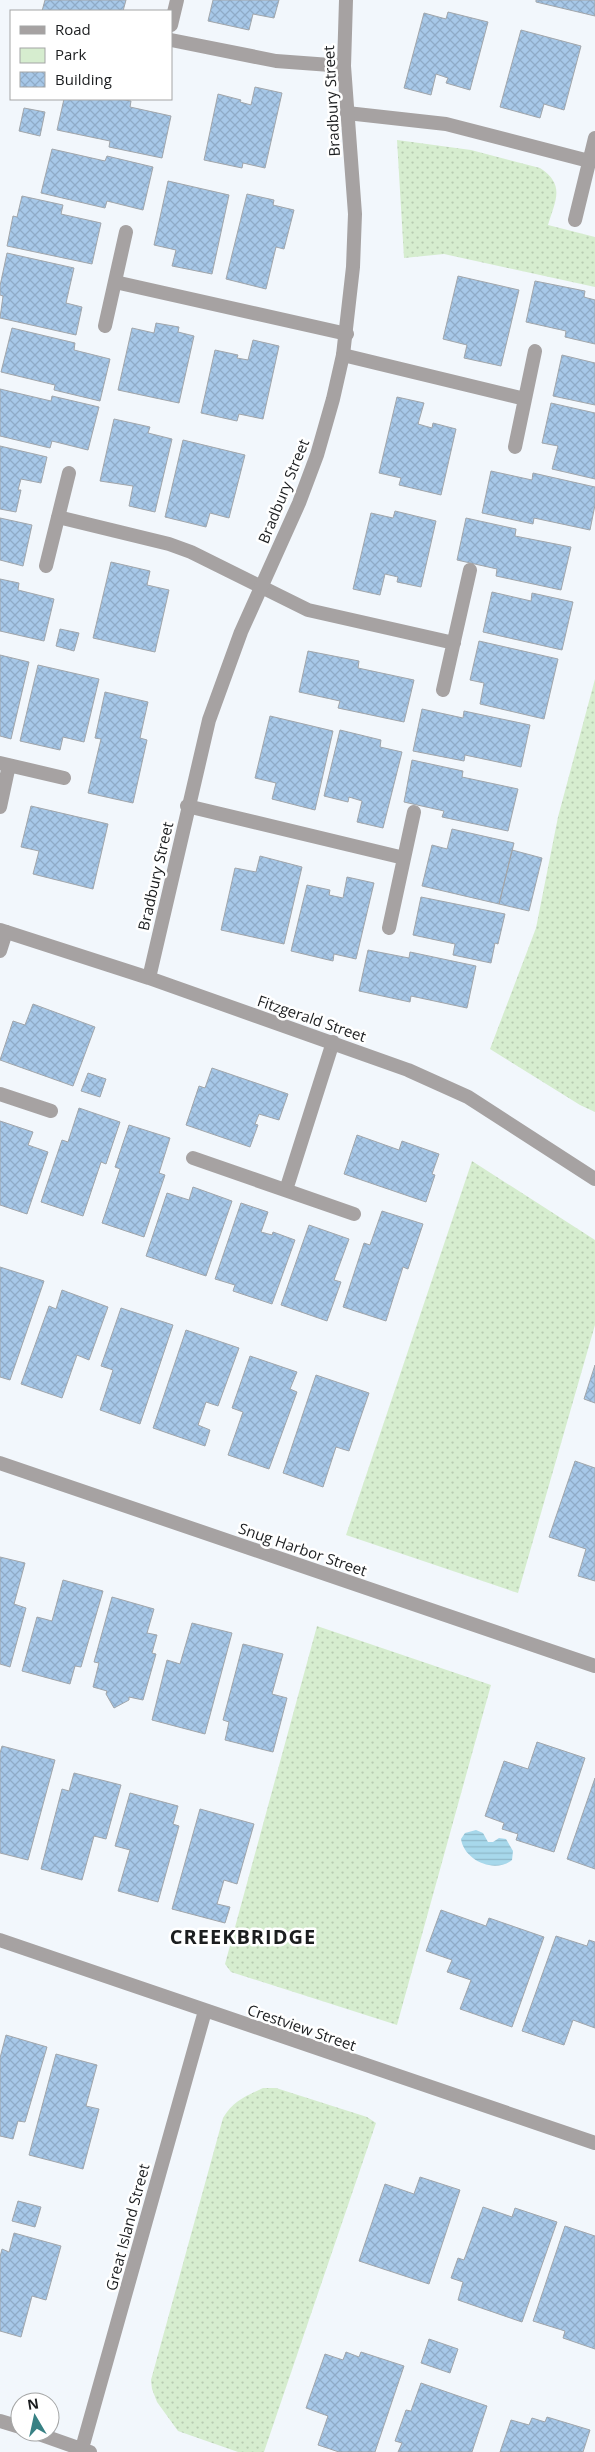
<svg xmlns="http://www.w3.org/2000/svg" width="595" height="2452" font-family="'Open Sans',sans-serif">
<style>
.green{fill:url(#green-dots)}
.water{fill:url(#water-rules)}
.building{fill:url(#building-cross-hatch);stroke:#a1a6ab}
.lines{fill:none;stroke-linecap:round;stroke-linejoin:round}
.service{stroke:#a6a2a2;stroke-width:14}
.minor{stroke:#a6a2a2;stroke-width:14}
.labels{text-anchor:middle;dominant-baseline:central;stroke-width:5;stroke-linejoin:round;paint-order:stroke}
.street-label{font-size:15px;fill:#1b1d1f;stroke:#fff}
.district-label{font-size:20px;font-weight:bold;letter-spacing:1px;fill:#1b1d1f;stroke:#fff}
</style>
<defs>
<pattern id="green-dots" width="8" height="8" patternUnits="userSpaceOnUse" patternTransform="scale(1.25)"><rect width="8" height="8" fill="#d6edcf"/><path d="M2 2h.1M6 6h.1" fill="none" stroke="#b7cbb1" stroke-width="1.8" stroke-linecap="round"/></pattern>
<pattern id="water-rules" width="6" height="5" patternUnits="userSpaceOnUse" patternTransform="scale(1.25)"><rect width="6" height="5" fill="#a7d8eb"/><path d="M0 2.5h6" fill="none" stroke="#8fb9c9"/></pattern>
<pattern id="building-cross-hatch" width="8" height="8" patternUnits="userSpaceOnUse" patternTransform="scale(1.25)"><rect width="8" height="8" fill="#a7c8e8"/><path d="M0 0l8 8M0 8l8-8" fill="none" stroke="#8fabc7"/></pattern>
</defs>
<rect width="100%" height="100%" fill="#f2f7fc"/>
<path class="green" d="M397,140L471,150L540,168C566,185 555,201 548,225L595,237V287L444,254L404,258Z
M595,679V1112L580,1105L490,1049L536,928L558,817Z
M472,1161L595,1240V1325L518,1593L346,1535Z
M317,1626L491,1685L397,2025L231,1972L225,1964Z
M263,2088H276L367,2117L376,2123L264,2452H238L178,2431L157,2402L152,2389L151,2380L223,2118C233,2101 246,2096 263,2088Z"/>
<path class="water" d="M476,1830L483,1833L488,1842H493L499,1838L506,1839L513,1851L512,1860C494,1874 464,1860 461,1839L465,1833Z"/>
<path class="building" d="M45,0H126L123,11H42Z
M213,0H279L274,18L253,14L249,30L208,21Z
M536,0H595V16L536,2Z
M448,12L488,22L470,90L446,83L448,78L436,74L431,95L404,88L424,13L446,19Z
M521,30L581,46L564,110L544,104L540,118L500,107Z
M255,87L282,93L265,168L243,163L242,168L204,160L218,94L241,100L240,102L251,105Z
M64,99H119L131,101L130,107L171,116L162,158L109,147L110,141L57,130Z
M24,108L45,112L40,136L19,131Z
M52,149L105,161L107,156L153,167L143,210L107,201L105,208L41,193Z
M168,181L229,195L212,274L172,266L176,250L154,245Z
M247,194L274,200L273,205L294,210L284,249L276,247L266,289L226,279Z
M22,196L63,205L61,214L101,223L92,264L7,246L13,216L17,217Z
M7,253L74,268L66,303L82,307L76,335L0,318L3,296L0,295V286Z
M458,276L519,290L501,366L464,358L467,345L443,339Z
M535,281L585,291L584,297L595,300V344L565,337L566,331L526,322Z
M156,323L179,327L178,332L194,336L179,403L118,390L132,328L154,333Z
M12,328L75,343L74,350L110,359L100,401L54,390L55,385L1,372Z
M253,340L279,346L263,419L239,414L237,421L201,413L215,350L238,355L237,358L248,360Z
M562,355L595,363V405L553,396Z
M0,389L51,401L52,396L99,407L88,450L52,441L50,448L0,436Z
M397,397L424,403L418,424L432,428L433,423L456,429L441,495L399,485L401,478L379,473Z
M551,403L595,413V479L552,469L558,446L542,443Z
M114,419L150,427L148,433L172,439L155,512L129,506L133,486L100,481Z
M183,440L245,455L229,518L210,513L206,527L165,517Z
M0,446L47,457L41,483L21,479L18,490H21L16,512L0,509Z
M491,471L532,480L533,473L595,487V505L590,530L534,518L533,524L482,513Z
M395,511L436,521L421,587L397,582L398,577L385,574L380,595L353,589L371,513L393,518Z
M0,518L32,525L23,566L0,560Z
M466,518L516,529L515,536L571,547L561,590L496,576L497,569L457,560Z
M111,562L150,571L147,585L169,590L155,652L93,638Z
M0,579L19,583L18,590L54,599L44,641L0,631Z
M492,592L531,601L532,593L573,602L562,650L483,632Z
M60,629L79,633L74,651L56,646Z
M479,641L558,659L544,719L480,704L484,683L470,680Z
M308,651L359,661L358,668L414,680L404,722L338,708L340,701L299,692Z
M0,655L29,662L11,739L0,736Z
M38,665L99,679L84,742L63,737L60,750L20,741Z
M105,692L148,702L140,738L147,740L133,803L88,793L101,739L95,738Z
M422,709L463,718L464,711L530,725L521,767L465,755L464,761L413,751Z
M270,716L333,731L315,810L272,799L276,783L255,778Z
M340,730L381,740L380,747L402,752L383,828L357,822L362,801L349,797L348,802L324,796Z
M412,760L463,771L462,777L518,789L508,831L442,817L444,811L404,802Z
M31,806L108,824L93,889L33,874L39,851L21,847Z
M452,829L514,843L499,904L422,886L432,845L447,849Z
M512,850L542,858L529,911L499,904Z
M260,856L302,867L284,944L221,930L235,868L256,872Z
M347,877L374,883L356,959L334,954L333,961L291,951L307,885L330,890L329,895L343,898Z
M421,897L505,914L498,944L495,943L491,963L453,955L455,944L413,935Z
M368,950L409,958L410,952L476,966L467,1008L411,996L410,1002L359,991Z
M33,1004L95,1027L73,1086L0,1060L13,1021L25,1025Z
M212,1068L288,1094L279,1120L259,1114L255,1124L258,1125L250,1147L186,1125L199,1086L205,1088Z
M88,1073L106,1079L100,1097L81,1091Z
M79,1108L120,1122L106,1164L101,1162L83,1216L41,1202L62,1140L68,1142Z
M0,1121L33,1132L28,1145L48,1152L27,1214L0,1205Z
M129,1125L170,1138L159,1173L165,1175L144,1237L102,1223L120,1169L115,1167Z
M357,1135L399,1150L402,1141L439,1154L432,1174L435,1175L426,1202L344,1174Z
M193,1187L232,1201L206,1276L146,1256L167,1193L189,1200Z
M241,1203L268,1212L261,1232L272,1235L273,1232L295,1240L272,1304L233,1291L235,1285L215,1279Z
M382,1211L423,1224L408,1269L403,1267L386,1321L343,1307L364,1243L370,1245Z
M309,1225L349,1239L334,1280L341,1282L327,1321L281,1305Z
M0,1267L44,1281L10,1380L0,1377Z
M62,1290L108,1307L89,1360L77,1355L62,1398L21,1384L49,1306L56,1309Z
M121,1308L173,1325L140,1424L100,1410L113,1370L101,1366Z
M186,1330L239,1348L218,1406L206,1402L198,1425L210,1430L205,1446L153,1428Z
M250,1356L297,1372L290,1389L297,1392L269,1469L228,1455L243,1412L232,1408Z
M595,1365V1403L584,1399Z
M316,1375L369,1393L349,1451L336,1447L323,1487L283,1473Z
M575,1461L595,1468V1581L578,1576L586,1549L549,1537Z
M0,1557L25,1563L14,1604L26,1608L10,1667L0,1664Z
M63,1580L103,1591L81,1667L75,1666L70,1684L22,1671L37,1617L52,1621Z
M112,1597L154,1609L147,1633L157,1635L152,1653L156,1654L143,1700L129,1697V1700L114,1708L106,1694L107,1691L93,1687L99,1663L94,1662Z
M192,1623L232,1633L205,1734L152,1720L167,1660L180,1664Z
M243,1644L283,1654L272,1694L287,1698L273,1752L225,1740L229,1722L223,1720Z
M537,1742L585,1758L554,1852L516,1840L518,1834L502,1829L504,1823L485,1816L504,1761L528,1769Z
M2,1746L55,1760L28,1860L0,1853V1753Z
M74,1773L121,1785L106,1839L94,1836L82,1880L41,1869L62,1789L69,1791Z
M595,1778V1869L567,1859Z
M130,1793L178,1806L173,1824L179,1826L158,1902L118,1891L130,1850L115,1846Z
M200,1809L254,1824L237,1884L224,1880L217,1904L230,1907L225,1923L172,1909Z
M441,1910L486,1926L489,1918L544,1937L512,2027L460,2009L471,1980L447,1972L452,1960L426,1951Z
M556,1936L587,1946L589,1940L595,1942V2028L573,2020L564,2045L522,2031Z
M6,2035L47,2047L25,2122L18,2121L13,2139L0,2136V2058Z
M56,2054L97,2065L86,2106L99,2109L83,2169L29,2155Z
M420,2177L460,2190L429,2284L359,2261L385,2184L414,2194Z
M18,2201L41,2207L35,2227L12,2221Z
M483,2207L512,2217L515,2208L557,2222L522,2322L458,2300L463,2282L451,2278L458,2258L464,2260Z
M565,2226L595,2236V2349L563,2338L565,2331L533,2321Z
M14,2233L61,2246L46,2300L32,2296L21,2337L0,2331V2257L2,2249L9,2252Z
M429,2339L458,2349L450,2373L421,2363Z
M346,2352L359,2357L361,2352L404,2366L375,2452H339L318,2445L328,2416L306,2408L325,2354L343,2360Z
M421,2383L487,2406L472,2452H398L402,2443L395,2441L406,2410L411,2411Z
M547,2417L590,2430L583,2452H500L511,2420L529,2425L532,2418L545,2422Z"/>
<g class="lines">
<path class="service" d="M171,25L177,0
M171,40L276,61L344,66
M347,113L446,124L589,161
M575,220L595,138
M115,282L347,334
M105,326L126,232
M343,355L525,399
M515,447L535,351
M58,517L169,544L191,552L308,610L454,643
M46,566L69,473
M443,690L470,570
M0,763L64,778
M187,806L404,858
M0,807L9,765
M389,928L414,812
M0,951L6,932
M0,1094L51,1111
M193,1158L354,1214
M286,1190L333,1042"/>
<path class="minor" d="M0,930L149,978L408,1070L468,1097L595,1179
M149,978L209,720L241,632L299,503L317,455L333,399L343,355L353,267L355,214L344,66L346,0
M0,1463L595,1666
M0,1940L595,2143
M0,2421L20,2427
M33,2432L90,2452
M81,2452L205,2011"/>
</g>
<g class="labels">
<g class="street-label">
<text transform="translate(331 101) rotate(-93)">Bradbury Street</text>
<text transform="translate(283 491) rotate(-68)">Bradbury Street</text>
<text transform="translate(155 876) rotate(-77)">Bradbury Street</text>
<text transform="translate(312 1018) rotate(19)">Fitzgerald Street</text>
<text transform="translate(303 1549) rotate(19)">Snug Harbor Street</text>
<text transform="translate(302 2027) rotate(19)">Crestview Street</text>
<text transform="translate(127 2227) rotate(-75)">Great Island Street</text>
</g>
<g class="district-label">
<text x="243" y="1936">CREEKBRIDGE</text>
</g>
</g>
<rect x="10" y="10" width="162" height="90" fill="#ffffff" stroke="#a4a5a5"/>
<rect x="20" y="26" width="25" height="8" fill="#a6a2a2" stroke="#a4a5a5"/>
<text x="55" y="35" font-size="15" fill="#1b1d1f">Road</text>
<rect x="20" y="48" width="25" height="15" fill="#d6edcf" stroke="#a4a5a5"/>
<text x="55" y="60" font-size="15" fill="#1b1d1f">Park</text>
<rect x="20" y="72" width="25" height="15" fill="url(#building-cross-hatch)" stroke="#a4a5a5"/>
<text x="55" y="85" font-size="15" fill="#1b1d1f">Building</text>
<g transform="translate(35 2417) rotate(351)"><circle r="24" fill="#ffffff" stroke="#a4a5a5"/>
<path d="M0-4L9 19L0 12L-9 19Z" fill="#388184"/>
<text y="-8" font-size="14" font-weight="bold" text-anchor="middle" fill="#1b1d1f">N</text>
</g>
</svg>
